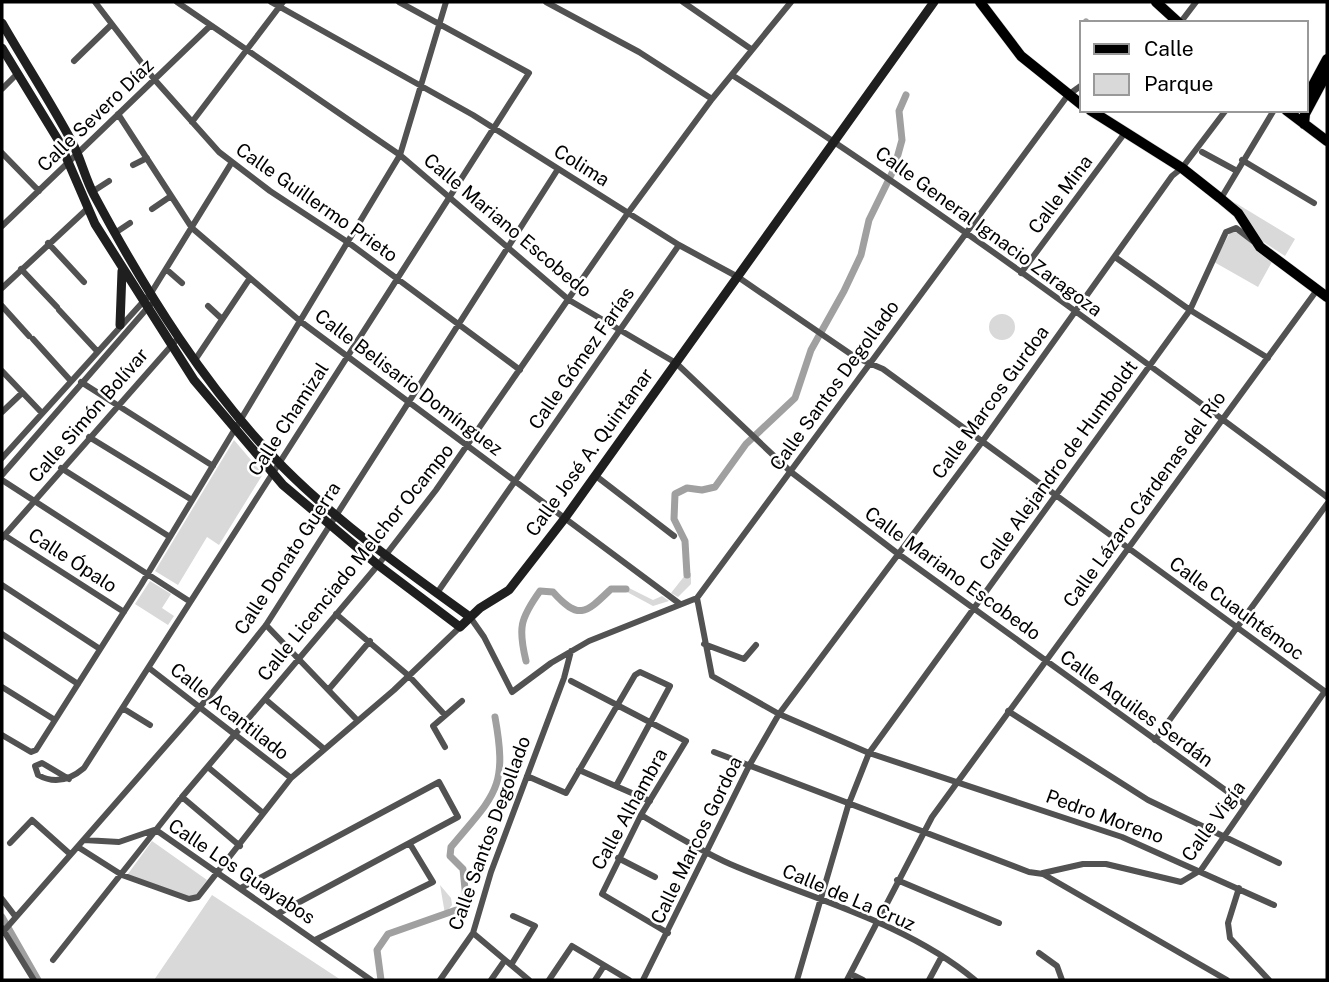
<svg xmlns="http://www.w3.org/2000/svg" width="1329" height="982" font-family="'Public Sans',sans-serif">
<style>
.green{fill:#d9d9d9}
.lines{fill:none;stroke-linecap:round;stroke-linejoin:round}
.canal{stroke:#a0a0a0;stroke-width:7}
.primary-casing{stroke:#dbdbdb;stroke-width:11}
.street{stroke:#525252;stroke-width:6}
.secondary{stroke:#1f1f1f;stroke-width:9}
.primary{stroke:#000;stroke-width:10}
.labels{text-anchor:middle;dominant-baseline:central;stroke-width:5;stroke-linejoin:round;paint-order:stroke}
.street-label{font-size:19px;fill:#000;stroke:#fff}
</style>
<rect width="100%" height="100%" fill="#fff"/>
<path class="green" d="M1234,202L1295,239L1285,256L1262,241Z
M1231,231L1238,233L1273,260L1258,287L1214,262Z
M989 327a13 13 0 1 1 26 0a13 13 0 1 1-26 0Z
M234,440L263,474L219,545L207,537L178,585L155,571Z
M691,573V584L678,597L671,593L686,574Z
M150,581L171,594L162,608L174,616L168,625L135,604Z
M629,588L653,600L662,596L669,601L653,606L627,592Z
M152,841L207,880L193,899L125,878Z
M440,885L451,898L452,905L445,914Z
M212,895L341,980H154Z"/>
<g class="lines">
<path class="canal" d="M1086,22L1087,23
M687,575L685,541L674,519L675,494L687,488L702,490L715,487L746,444L795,398L811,350L844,291L861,255L869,220L894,169L902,140L899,111L906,95
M526,661C518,628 520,619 540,591L553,592C579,621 586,613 611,589H626
M2,917L38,980
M381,980L377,950L388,934L459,909L466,899L463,869L450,856L451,847C495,794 508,789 495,717"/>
<defs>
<path id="primary" d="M980,2L1021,56L1082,105
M1156,2L1179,23
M1306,98L1327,59
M1090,110L1182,168L1220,198L1238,213L1260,247L1327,297
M1286,110L1327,141
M1304,124L1305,114L1327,73"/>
</defs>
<use href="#primary" class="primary-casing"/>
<path class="street" d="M95,2L154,79L219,152L270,191L349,243L520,370
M177,2L400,155L569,300L676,363L791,472L897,553L1246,805
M271,2L473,115L679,245L738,277L855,357L883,369L1327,693
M546,2L639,52L712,99
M683,2L751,49
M1180,23L1196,2
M74,61L111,25
M732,75C937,206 1132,352 1327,497
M2,89L17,74
M118,114L192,228L300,321L680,604
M192,122L283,2
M1202,152L1237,171
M2,153L39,191
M1242,160L1314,203
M133,165L147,158
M92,192L109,181
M1223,195L1274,110
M152,209L171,196
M2,226L210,26
M115,233L130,223
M48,243L84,282
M1115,257L1190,310L1268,358
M21,269L57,307
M166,269L182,283
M1021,273L1124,134
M2,288L87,209
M2,306L29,336
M208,306L222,319
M59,310L97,351
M33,339L70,380
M195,360L250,278
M2,371L41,412
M81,382L213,466
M2,412L22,393
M89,437L192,500
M2,458L151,293L232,162
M61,468L170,537
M2,475L150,305
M596,476L674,536
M2,480L189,601
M4,535L124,612
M2,538L179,337
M2,585L100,649
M437,593L679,245
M697,598L712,676L779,714L869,753L1122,837L1274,905
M336,614L409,676L444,714
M470,617L484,637L512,692L551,663L589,641L697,598L1068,95L1082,85
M266,625L357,720
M2,634L78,684
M704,644L744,659L756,645
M149,668L291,778
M571,681L686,741L641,815L602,894L668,933
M2,687L55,720
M329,689L370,641
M265,699L323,748
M124,709L150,725
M1008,711L1148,800L1279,863
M2,735L31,752L36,750L141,585L400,155L446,2
M1155,740L1327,504
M445,747L433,726L462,701
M714,752L1029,872L1043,874L1227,980
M209,768L263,813
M579,770L650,801
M527,776L566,793L635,675L640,672L670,686L616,786
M69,779L42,763L35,766L38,775C54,784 70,780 84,768L529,73L399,2
M182,797L240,846
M641,815C670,832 699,850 730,864C811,899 906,922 975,980
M156,830L371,980
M84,840L119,842L154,830
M10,843L32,820L70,854
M78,847L122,875L189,899L198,897L291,778L394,690L460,627
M618,858L655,877
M1043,873L1083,864H1106L1181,882L1201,870L1325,691
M897,880L999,923
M241,888L439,782L458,817L279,913
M1239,888L1228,923L1230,938L1269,980
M2,899L15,916
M2,928L34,980
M2,933L213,692L266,625L558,169
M473,933L529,980
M315,940L433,882L410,844
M1039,953L1057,966L1062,980
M53,960L182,797L378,565L436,490L628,213L712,99L791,2
M511,965L535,926L513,916
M851,974L863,980
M440,980L473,933L491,872L564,678L571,651
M491,980L505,960
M549,980L572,946L629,980
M595,980L604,966
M643,980L749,766L779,714L982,442L1172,176L1182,168L1226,110
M797,980L848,806L869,753L1190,310L1226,232L1236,228L1253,241
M847,980L932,817L1317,290
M929,980L942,956"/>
<path class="secondary" d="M2,23C25,63 50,101 72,142C81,159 85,178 94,195C146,292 206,389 284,468C340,524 406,571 470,617
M2,48L60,143L95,224L194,380L283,485L378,565L460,627L480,608L509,590L565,518L934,2
M120,325L122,271"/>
<use href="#primary" class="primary"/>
</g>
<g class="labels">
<g class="street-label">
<text transform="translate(95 115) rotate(-44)">Calle Severo Díaz</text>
<text transform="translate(582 165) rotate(32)">Colima</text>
<text transform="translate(1060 194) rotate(-53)">Calle Mina</text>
<text transform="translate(317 202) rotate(35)">Calle Guillermo Prieto</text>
<text transform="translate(508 225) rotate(40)">Calle Mariano Escobedo</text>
<text transform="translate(989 231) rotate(36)">Calle General Ignacio Zaragoza</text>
<text transform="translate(581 358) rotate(-55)">Calle Gómez Farías</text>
<text transform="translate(409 382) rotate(37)">Calle Belisario Domínguez</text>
<text transform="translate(834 385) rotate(-54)">Calle Santos Degollado</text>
<text transform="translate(990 402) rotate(-54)">Calle Marcos Gurdoa</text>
<text transform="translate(88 415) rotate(-49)">Calle Simón Bolívar</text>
<text transform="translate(288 419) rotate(-57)">Calle Chamizal</text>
<text transform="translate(589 452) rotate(-54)">Calle José A. Quintanar</text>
<text transform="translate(1058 465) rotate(-54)">Calle Alejandro de Humboldt</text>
<text transform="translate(1144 499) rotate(-54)">Calle Lázaro Cárdenas del Río</text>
<text transform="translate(287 558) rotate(-57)">Calle Donato Guerra</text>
<text transform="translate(73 560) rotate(33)">Calle Ópalo</text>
<text transform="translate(355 562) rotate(-51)">Calle Licenciado Melchor Ocampo</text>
<text transform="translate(953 573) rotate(36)">Calle Mariano Escobedo</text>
<text transform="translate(1237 608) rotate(36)">Calle Cuauhtémoc</text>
<text transform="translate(1137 708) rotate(36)">Calle Aquiles Serdán</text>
<text transform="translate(230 711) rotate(38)">Calle Acantilado</text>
<text transform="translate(629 809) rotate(-61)">Calle Alhambra</text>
<text transform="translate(1105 816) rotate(20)">Pedro Moreno</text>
<text transform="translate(1213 821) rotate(-54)">Calle Vigía</text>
<text transform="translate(489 833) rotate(-70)">Calle Santos Degollado</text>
<text transform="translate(696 840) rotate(-64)">Calle Marcos Gordoa</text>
<text transform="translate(242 871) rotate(34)">Calle Los Guayabos</text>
<text transform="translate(849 897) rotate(23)">Calle de La Cruz</text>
</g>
</g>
<rect width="1329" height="982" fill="none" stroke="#000000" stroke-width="7"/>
<rect x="1080" y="21" width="228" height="91" fill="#ffffff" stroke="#999999" stroke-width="2"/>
<rect x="1094" y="44" width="35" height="10" fill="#000000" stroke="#999999" stroke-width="2"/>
<text x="1144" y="56" font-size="21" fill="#000000">Calle</text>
<rect x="1094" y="74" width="35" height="21" fill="#d9d9d9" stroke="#999999" stroke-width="2"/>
<text x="1144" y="91" font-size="21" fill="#000000">Parque</text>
</svg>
